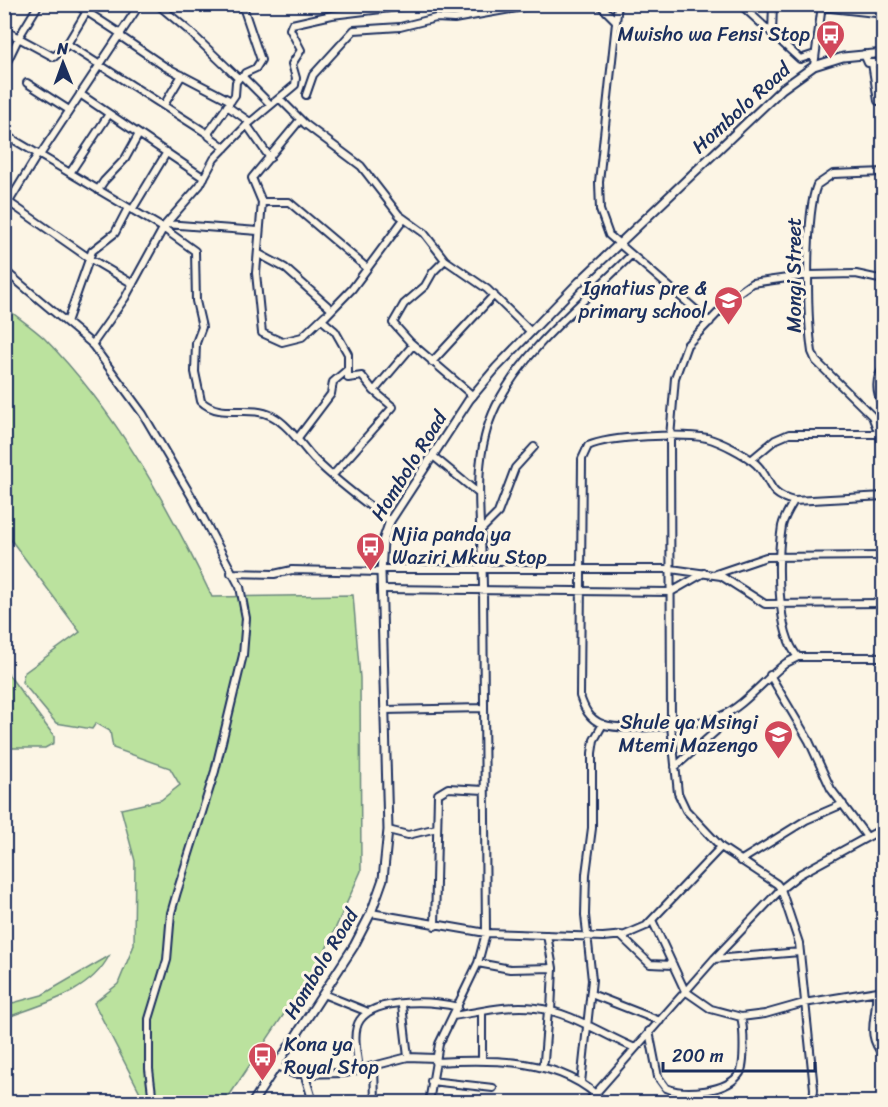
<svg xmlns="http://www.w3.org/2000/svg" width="888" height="1107" font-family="Sriracha,sans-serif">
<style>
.green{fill:#bbe29e;stroke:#6b887e;stroke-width:1.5}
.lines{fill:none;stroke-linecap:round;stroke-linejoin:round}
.minor-casing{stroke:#1b2f5e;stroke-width:10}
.tertiary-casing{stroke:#1b2f5e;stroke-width:11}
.minor{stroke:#fcf5e5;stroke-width:6}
.tertiary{stroke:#fcf5e5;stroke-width:7}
.labels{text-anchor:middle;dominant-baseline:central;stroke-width:6;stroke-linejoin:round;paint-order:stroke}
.poi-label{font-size:20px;fill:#1b2f5e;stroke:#fcf5e5;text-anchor:end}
.street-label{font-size:20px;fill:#1b2f5e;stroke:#fcf5e5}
</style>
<rect width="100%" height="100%" fill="#fcf5e5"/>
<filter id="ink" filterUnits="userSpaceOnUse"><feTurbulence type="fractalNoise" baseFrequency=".0167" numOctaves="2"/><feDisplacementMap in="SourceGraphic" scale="12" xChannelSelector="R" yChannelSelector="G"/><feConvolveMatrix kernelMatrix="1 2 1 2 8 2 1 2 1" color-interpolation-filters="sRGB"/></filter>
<g filter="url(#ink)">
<path class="green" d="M5,307C17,317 32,327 44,338C116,411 168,505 212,597L353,595L360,678L361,871L323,956L225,1102H145L94,1003L118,984L134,945L135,861L121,809L161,800L180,785L170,768L113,748L110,731L96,723L92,729L56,723L22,682L24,673L80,632L5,532Z
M5,670L54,736V743L45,748H5Z
M109,956C89,994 42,1004 5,1018V1005L42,995Z"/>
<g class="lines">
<defs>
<path id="minor" d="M75,4L121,34
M157,4L188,30L238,78
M242,4L261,60L256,68L245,73L243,77L271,105
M599,4L616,21
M618,4L599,182L600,210L609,235L710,322
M740,4L800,59L815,54
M822,7L884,14
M4,30L54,57L66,46L87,11
M772,34L773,4
M120,36L164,66L231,101
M67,44L208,134
M864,54L868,63H884
M872,63L878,101
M814,66L822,5
M4,68L19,37L39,4
M27,83L69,110
M80,94L204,178
M306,95L313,75L354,30L400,27L436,18L454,19L540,4
M280,99L305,124L361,166L399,215L424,233L445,260L487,289L531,332
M164,105L182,75
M227,106L250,122
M300,120L252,178L262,202L256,273L262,333L282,342L302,337L325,315
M247,125L270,158
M4,134L163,228L195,251L196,301L202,327L196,343L195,372L201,401C221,420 249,404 272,416C289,425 301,445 314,459C337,482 364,502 390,521
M225,148L209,136V132L235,95L236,82L240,77
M40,155L140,4
M884,172L833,174L817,185C805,214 807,318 812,352L816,361L872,416L884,447
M70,173L109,114
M98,190L104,181L125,159L139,134
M262,202H289L367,268
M10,203L89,258L133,284
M4,210L38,154
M132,210L167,152
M166,224L258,231
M259,254L285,268L331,309
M445,260L433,272L425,286L404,304L393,323L410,342L473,396
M4,270L91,343L143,414L193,499L240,587L246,618L243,655L215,771L177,892L171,913L167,960L149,1019V1069L153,1102
M67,322L92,251L115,233L128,208
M92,345L125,298L165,225L200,185L214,159L247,125L295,85L296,78L292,64L301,50L290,29L292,24L332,15L423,4
M432,362L494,295
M884,368C873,380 877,395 884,409
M374,391L413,345
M297,439L331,394L333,382L347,370
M433,456L478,493
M751,460L775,440L789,434H880
M333,475L393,407L374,391L362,376L348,378V354L335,331L322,320L352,289L404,219
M884,496L794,501C765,494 773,480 756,464C745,454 721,442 707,438C684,433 609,436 588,446L582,459L580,696C584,708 589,719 602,724C622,732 701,725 721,716C743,707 766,678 786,663L798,657H884
M794,501C789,509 784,517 782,526C777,559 776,632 798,657
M480,531L498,513L515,468L534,447
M381,569H671L721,576L765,604L884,603
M231,573L274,574L292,570L381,572
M716,574L766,557L884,556
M382,589L671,592L704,573
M770,675L809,741L831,789L867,837
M385,710L483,708
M675,767L716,731L725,714
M388,830L408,835L437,828
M740,861L806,820L843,804
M371,913L486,933L603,937L625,935L646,926L721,847
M435,926L438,794L448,788L484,790
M547,935L553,968L551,1011
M620,935L650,964L673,965
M714,959L800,952
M478,963L510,969L553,968
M876,992C878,1019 864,1033 884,1056
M323,994L368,1012
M591,994L660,1021
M402,1005L408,1057
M453,1016C480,1012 509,1004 536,1008C571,1012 603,1035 635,1048
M741,1017L765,1014L804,1003L884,990
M649,1031L658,1077L666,1088C685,1096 728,1092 740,1073C745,1064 744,1027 741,1017L711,1009L685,991L652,920
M482,1060V1012
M435,1062C491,1059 562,1057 604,1102
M277,1066L294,1074L346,1073L408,1057L435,1058
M374,1066L375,1102
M541,1067L544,1061L548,1010
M359,1070C358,1056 351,1033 360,1020C376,997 435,1001 458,1007
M304,1073L313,1102
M431,1081L493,1088
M581,1083L592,980L585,915L586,874L592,828V753L594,740L603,724
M429,1102L439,1044L478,963L486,933C485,819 484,704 483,589C483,529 468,463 496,406C526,346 585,302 631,255
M588,1102L714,959L781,889L800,874L884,828
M813,1102L814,1089L799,943L781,889L777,884L721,847L686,810L678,793L671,726L670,437L675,378L687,345L735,295L752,283L809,275L856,274L884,280"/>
<path id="tertiary" d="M253,1102L354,946L371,913L383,879L388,830L381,572L383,541L390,521L469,400L496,368L579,282L782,89L814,66L843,57L884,53"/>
</defs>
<use href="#minor" class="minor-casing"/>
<use href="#tertiary" class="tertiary-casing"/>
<use href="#minor" class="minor"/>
<use href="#tertiary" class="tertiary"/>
</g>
</g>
<defs>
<symbol id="bus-pin" viewBox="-11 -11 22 30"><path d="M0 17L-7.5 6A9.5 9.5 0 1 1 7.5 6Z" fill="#d1495b" stroke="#fcf5e5"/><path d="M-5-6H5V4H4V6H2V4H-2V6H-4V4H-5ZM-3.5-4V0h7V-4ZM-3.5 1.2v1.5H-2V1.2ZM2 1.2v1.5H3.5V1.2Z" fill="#fff"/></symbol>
<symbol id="school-pin" viewBox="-11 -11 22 30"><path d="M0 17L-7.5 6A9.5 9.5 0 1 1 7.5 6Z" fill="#d1495b" stroke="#fcf5e5"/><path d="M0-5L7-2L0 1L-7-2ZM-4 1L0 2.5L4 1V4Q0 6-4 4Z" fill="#fff"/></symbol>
</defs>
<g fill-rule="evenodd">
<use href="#bus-pin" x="814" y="18" width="33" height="45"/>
<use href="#school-pin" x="712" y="284" width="33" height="45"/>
<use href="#bus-pin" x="354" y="530" width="33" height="45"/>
<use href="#school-pin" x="762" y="718" width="33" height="45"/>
<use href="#bus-pin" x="246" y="1040" width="33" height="45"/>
</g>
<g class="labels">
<g class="poi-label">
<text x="810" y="34">Mwisho wa Fensi Stop</text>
<text x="707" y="288">Ignatius pre &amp;<tspan x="707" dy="23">primary school</tspan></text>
<text x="392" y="534" text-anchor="start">Njia panda ya<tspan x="392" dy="23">Waziri Mkuu Stop</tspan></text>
<text x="758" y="722">Shule ya Msingi<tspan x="758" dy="23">Mtemi Mazengo</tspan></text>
<text x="284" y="1044" text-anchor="start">Kona ya<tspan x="284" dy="23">Royal Stop</tspan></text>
</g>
<g class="street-label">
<text transform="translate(741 108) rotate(-42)">Hombolo Road</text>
<text transform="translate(794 275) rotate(-90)">Mongi Street</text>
<text transform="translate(409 466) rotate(-58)">Hombolo Road</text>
<text transform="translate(321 964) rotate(-59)">Hombolo Road</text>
</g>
</g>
<rect width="888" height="1107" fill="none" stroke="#fcf5e5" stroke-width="24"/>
<rect x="12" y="12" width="864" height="1083" fill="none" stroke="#1b2f5e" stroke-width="2" filter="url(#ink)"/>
<g transform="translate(63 63) rotate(359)" stroke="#fcf5e5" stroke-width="4.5" paint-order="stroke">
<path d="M0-4.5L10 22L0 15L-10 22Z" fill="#1b2f5e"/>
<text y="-9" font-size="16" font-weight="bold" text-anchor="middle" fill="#1b2f5e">N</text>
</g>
<path d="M663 1062v9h152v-9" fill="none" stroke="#1b2f5e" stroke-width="3"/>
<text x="672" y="1062" font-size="18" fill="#1b2f5e" stroke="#fcf5e5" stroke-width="4.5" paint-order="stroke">200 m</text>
</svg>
